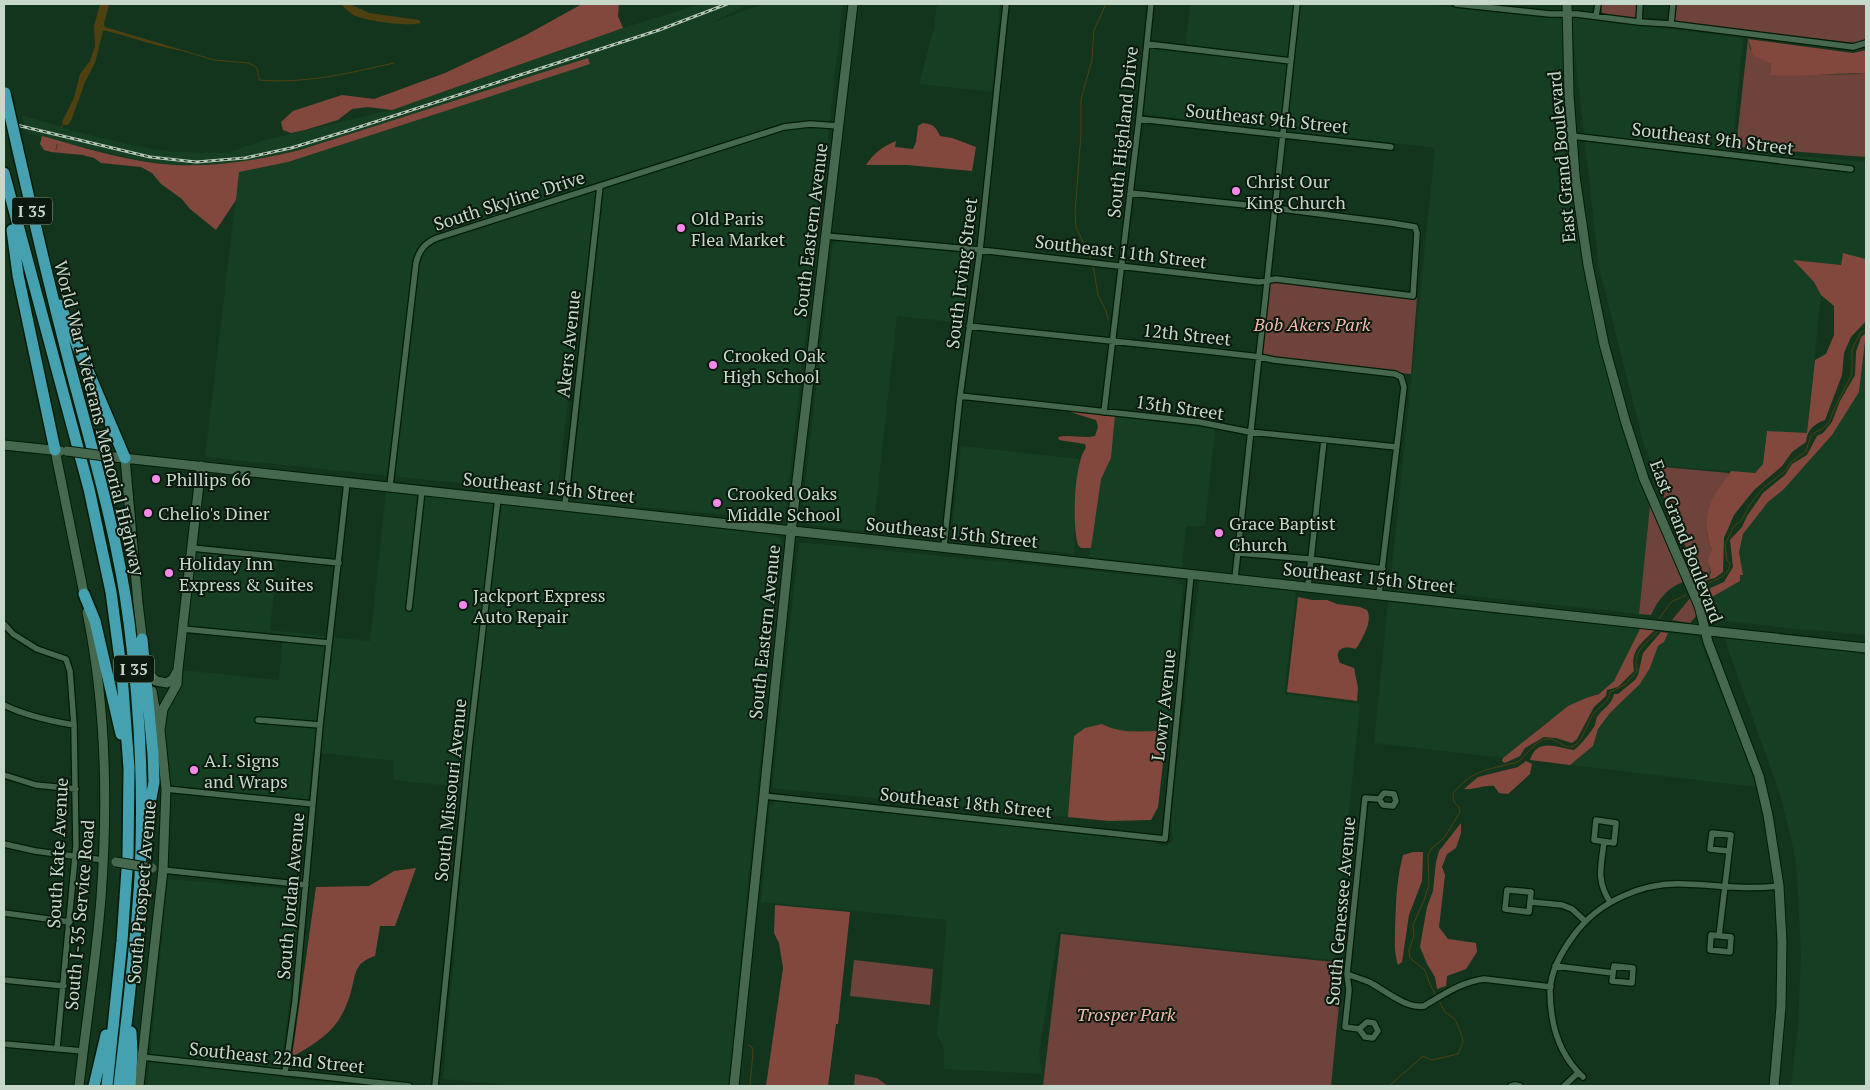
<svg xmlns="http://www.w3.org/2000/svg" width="1870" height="1090" font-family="'PT Serif',serif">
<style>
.built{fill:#153e22}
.green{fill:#6d433c}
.forest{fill:#83483d}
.water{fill:#4f4011}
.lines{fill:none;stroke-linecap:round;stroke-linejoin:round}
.stream{stroke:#4f4011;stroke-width:1}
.street-casing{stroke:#001c07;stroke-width:8}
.secondary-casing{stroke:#001c07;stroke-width:11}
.highway-casing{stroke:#001c07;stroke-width:14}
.street{stroke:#46684e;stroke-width:5.5}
.secondary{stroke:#46684e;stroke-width:9}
.highway{stroke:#45a0b0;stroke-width:11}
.rail-casing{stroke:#b3c7b7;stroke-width:3}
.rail{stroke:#0b190e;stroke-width:1;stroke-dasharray:4;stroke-linecap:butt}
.secondary-bridge-casing{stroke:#001c07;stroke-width:11;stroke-linecap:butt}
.highway-bridge-casing{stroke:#001c07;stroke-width:14;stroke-linecap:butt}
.secondary-bridge{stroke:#46684e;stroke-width:9}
.highway-bridge{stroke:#45a0b0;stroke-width:11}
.poi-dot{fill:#f788ec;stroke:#0b190e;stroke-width:2}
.labels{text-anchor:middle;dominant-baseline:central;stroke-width:4;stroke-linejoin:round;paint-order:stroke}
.shield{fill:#0b190e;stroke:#8d9f91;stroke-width:1}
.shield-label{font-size:16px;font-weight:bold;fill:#c5d8c9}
.street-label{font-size:18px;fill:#c5d8c9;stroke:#0b190e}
.poi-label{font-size:18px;fill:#c5d8c9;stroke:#0b190e;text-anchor:start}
.park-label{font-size:18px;font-style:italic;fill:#f3baaf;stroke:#0b190e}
</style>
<rect width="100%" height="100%" fill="#14351d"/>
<path class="built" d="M700,4H749L709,24L763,4H843L785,517L781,520L577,501L570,498L591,314L579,312L557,493L205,457L239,172L288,162L300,150L268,158L228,164L172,165L138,160L26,133L22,115L77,132L140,147L174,152L228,153L261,141L395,109L623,28Z
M937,4H1000L992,92L919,84L934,28Z
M1190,4H1426L1562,19L1568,129L1584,265L1650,505L1639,614L1390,587L1435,148L1142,114L1149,47L1185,51Z
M1574,17L1743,38L1732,150L1866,162V259L1843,253L1842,265L1794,261L1814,282L1821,295L1807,434L1767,432L1763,464L1755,473L1652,465L1644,445L1599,268L1571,20Z
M842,240L970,253L963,323L897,316L873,532L809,525L801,520L833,243Z
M1866,343V635L1804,629V630L1717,620L1712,597L1740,581V575L1743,574L1738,552L1743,534L1768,502L1784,489L1832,435L1858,392Z
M1115,415L1215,429L1205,526H1186L1182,567L1089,557L1101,479L1111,458Z
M961,446L1079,459L1076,493L1074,554L951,539Z
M386,491L614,516L772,535L781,538L782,542L728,1086H519L443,1079L469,788L393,780L394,761L313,752L308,800L174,786L169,783L163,732L164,716L182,678V670L279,680L283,635L188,626L196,551L277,560L270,630L370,641Z
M799,542L1175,579L1183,586L1170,733L1124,732L1112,729L1102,724L1074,736L1068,817L772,788Z
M1199,580L1296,591L1284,694L1360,704L1334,960L1058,932L1039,1054L1042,1074L944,1069V1051L942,1044L937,1035L947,920L761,902L770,806L774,802L780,801L1152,840L1163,846L1167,845L1172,842L1173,838L1170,824Z
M1388,602L1640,629L1614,681L1599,694L1586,698L1548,721L1503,758L1374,743Z
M1668,633L1698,636L1737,732L1756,787L1570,765L1593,746L1598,729L1610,713L1640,684L1650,668L1658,646L1664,642Z
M1724,638L1866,654V1086H1791L1798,1026L1801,955L1797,875L1794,852L1780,794Z
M168,879L301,890L288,1016L279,1077L360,1086H147Z"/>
<path class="green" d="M1601,4H1638L1636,16L1634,18L1605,15L1602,13Z
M1675,4H1866V44L1673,23Z
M1748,39L1750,49L1771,64L1770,75L1866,74V157L1736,147Z
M1273,281L1417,297L1411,374L1314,363L1264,355L1262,350L1270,285Z
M1652,466L1729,473C1720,494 1698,528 1712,549C1712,553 1709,556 1709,560C1709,572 1714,583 1696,584L1689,568V554L1661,491Z
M1650,505L1683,582C1667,588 1658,600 1651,615L1639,614Z
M1691,597L1697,610L1696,616L1690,623L1672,620Z
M1061,934L1343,963L1331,1086H1043Z
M854,960L933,969L930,1005L850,996Z
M855,1074L877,1078L888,1086H854Z"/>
<path class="forest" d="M582,4H619L618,16L623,28L392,110L367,107L352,109L338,120L305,130L291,133L283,130L281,122L293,111L342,95L374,99L445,73L526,35Z
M1748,39L1853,53L1866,50V74C1834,72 1802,78 1770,75L1771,64L1753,55Z
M588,58L590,64L288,162L239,172L236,200L216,230L190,209L182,199L161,184L152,173L141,167L101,163L94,158L83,155L51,152L44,150L40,144L42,136C85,148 130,162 174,165C217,167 258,160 300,150Z
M923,123C933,124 936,127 940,136L952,138L976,147L972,171L907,165H866C874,153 882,147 896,141L895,147L913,149L916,142L918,126Z
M1843,253L1866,259V321L1851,337L1844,353L1842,375L1825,420C1814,424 1807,430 1806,442L1792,452L1782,466L1754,490L1734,515L1724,538L1723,572L1715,578L1706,580L1711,573L1708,560L1712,549C1708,543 1708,537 1707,529C1705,504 1717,491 1731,471L1755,473L1763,464L1767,431L1807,433L1815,360L1826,354L1834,335V306L1821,295L1814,282L1793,260L1841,265Z
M1866,333L1859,392L1832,435L1784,489L1768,502L1743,534L1739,552L1743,575H1740V581L1712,597L1706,590L1724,582L1733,567L1730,540L1742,527L1747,516L1763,493L1785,475L1792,464L1807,455L1817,436L1823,433L1832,422L1840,401L1855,375L1856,352L1861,337Z
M1075,410L1115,415L1111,458L1101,479L1091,548H1081L1078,545C1072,527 1074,462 1086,448L1085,444L1059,440L1058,437C1070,434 1083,439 1095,436L1098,427L1096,420L1070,412Z
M1298,597L1312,600H1327L1337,604L1360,607L1367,610C1373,621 1363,636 1358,646L1355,649C1344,645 1333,649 1340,663L1354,668L1358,688L1357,701L1287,692Z
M1640,629L1655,630C1641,643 1630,651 1634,671L1618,687L1607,690L1606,696L1594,707L1577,739L1572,743L1556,738L1544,737L1525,748L1520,756L1505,763L1502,761L1503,758L1568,706L1586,698L1599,694L1614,681Z
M1661,632L1668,633L1664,642L1658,646L1650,668L1640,684L1610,713L1598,729L1593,746L1570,765L1530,760C1538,737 1556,748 1574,750C1581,745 1591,732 1595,725C1596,722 1596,719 1597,717C1602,709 1612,705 1614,694H1618L1635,680L1638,675L1643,653Z
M1102,724C1120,734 1140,731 1160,731L1165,745L1158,807L1151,820L1109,821L1068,817L1074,736L1085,728Z
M1526,761L1532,764L1530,774L1508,794L1499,793L1494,786C1483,785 1475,790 1464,789L1478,777L1518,767Z
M1461,823V833L1456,848L1447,854L1442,867L1445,875L1439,927L1448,939L1476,943L1477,952L1466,969L1447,976L1446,986L1437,989L1435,977L1427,964L1420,947L1422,935L1427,907L1433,891L1436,862L1439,851Z
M1413,852H1423L1422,881L1409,915L1402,962L1398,965C1394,951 1395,944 1395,930C1396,903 1396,882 1403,855Z
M416,868L395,926H380L375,956C354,963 356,973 351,992C348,1002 344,1012 338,1021C327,1037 309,1047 292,1057L316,887L369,886L394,871Z
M775,905L850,912L838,1024H836L828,1086H766L783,968L779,943L774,933Z"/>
<path class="water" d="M100,4H109L104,24L105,27L189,52C161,48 135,38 107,31H103L95,63L85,82L71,121L68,125H64L62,122L74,98L80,74L90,61L95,46L94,26Z
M341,4H350L369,13L419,20L421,23C408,27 366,21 353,15C349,12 345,8 341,4Z"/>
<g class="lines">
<path class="stream" d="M184,51L214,60L249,63L257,68L259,80C305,84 350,73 394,63
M61,128L64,124
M56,150L57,144
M1091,259L1076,227L1075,213L1081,134V99L1092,60L1094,30L1106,4
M1093,265L1098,295L1106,311L1108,319
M1699,590C1709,578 1727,582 1730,564L1727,560L1725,544L1734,526L1741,521L1749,506L1762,489L1785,471L1791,462L1806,451L1811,436L1817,431L1822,429L1829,422L1835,407L1852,374V351L1854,345L1861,332L1866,330
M1659,619L1671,602L1686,595
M1436,996L1429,982L1425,970L1410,958L1409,950L1414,936L1413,925L1424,900L1429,885L1428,855L1431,849L1444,838L1460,812L1459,807C1454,803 1453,800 1453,793C1472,773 1479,771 1506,765C1510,763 1516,764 1520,760C1529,753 1534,741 1547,739C1557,737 1565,752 1575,745C1585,738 1587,721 1595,712C1601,705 1609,702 1610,692L1626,684L1637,671C1632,651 1645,645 1657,632
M748,1045L752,1047L753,1052L750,1086
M1389,1086L1423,1056L1432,1060L1458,1054L1463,1042L1462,1036L1455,1019L1445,1012L1438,999"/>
<defs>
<path id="street" d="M1456,4L1550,14H1577L1639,22L1671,24L1853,47L1866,43
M1596,16L1598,4
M1639,22L1640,4
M1671,24L1673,4
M1147,44L1291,61
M1139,119L1391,147
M1572,136L1851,169
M826,236L980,250L1259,282L1276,279L1413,296L1417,233L1415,227L1391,223L1274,208L1130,193
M969,326L1207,351L1260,357L1274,360L1395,374L1401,377L1404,387L1379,594
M960,396L1199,422L1250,432L1396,447
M1104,412L1139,119L1151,4
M390,486L416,263C419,250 425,243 437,238L784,127L810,124L839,126
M565,505L600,186
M944,546L960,396L980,250L1006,4
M192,548L339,563
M1238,553L1310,559L1383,569
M1235,578L1297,4
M1308,586L1324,440
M409,608L422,490
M4,624L13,634L37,649L66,659L70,671L74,725L76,846L57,1048
M183,629L329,643
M4,705C26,716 50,721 74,725
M258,720L320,725
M4,775L36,785L76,789
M166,789L313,804
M764,796L1165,839L1191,574
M1596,820L1616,823L1614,843L1594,840Z
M1604,842C1601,867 1596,880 1610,902
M4,844L35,851L103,860
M163,870L306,885
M1507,890L1531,892L1529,912L1505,909Z
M1531,902L1562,905L1572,909L1585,921
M4,913L70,922
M1711,935L1731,937L1730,952L1710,950Z
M1719,936L1731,835L1712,833L1710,849L1728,851
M1555,966L1613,973
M1614,966L1633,968L1632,983L1612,981Z
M1347,974C1354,977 1362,979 1369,982C1385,990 1406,1009 1424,1006C1443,995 1461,982 1484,979L1551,987
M4,980L64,986
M1359,1029L1367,1022L1374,1023L1378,1031L1373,1038L1365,1037L1359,1029L1345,1027L1349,990L1347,974L1365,798L1379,799L1383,805L1393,806L1396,801L1394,794L1384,793L1379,799
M4,1044L83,1051
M142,1057L409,1086
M285,1073L295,1002L320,725L347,482
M1583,1077C1558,1054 1550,1023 1550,990C1551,970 1562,951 1574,935C1598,902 1642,882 1684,884C1718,885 1743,890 1779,886
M435,1086L469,748L498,498
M1511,1086L1515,1085L1520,1086
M1564,1086L1578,1073"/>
<path id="secondary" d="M1567,4L1569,95L1575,176L1588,265L1604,344L1625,420L1644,479L1699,606L1708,642L1759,776L1768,815L1779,886L1782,942L1781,1007L1774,1086
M4,445L61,451
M55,450L85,599
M105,456L1866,648
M125,458L138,603L143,644
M149,674L156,681L167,683L173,679L178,670
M152,691L158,725
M79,1086C86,1024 96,961 101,898C108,804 106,705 87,612
M139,1086L163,870L166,789L160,730L163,709L177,684L178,669L201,466
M734,1086L791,532L853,4"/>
<path id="highway" d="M17,146C34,221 52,296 71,370C93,453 118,537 129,622C140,707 144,791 140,876C136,946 127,1016 119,1086
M4,173L89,489L111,592L122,675L129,768L128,855L122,941L107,1086
M12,230L18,275L55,450
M60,305L125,458
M84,594L95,621L121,734
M142,639L153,754L154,782L147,820
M94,1086L106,1035
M130,1086L132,1053L131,1032"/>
</defs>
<use href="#street" class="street-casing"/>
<use href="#secondary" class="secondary-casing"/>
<use href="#highway" class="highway-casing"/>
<use href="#street" class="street"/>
<use href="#secondary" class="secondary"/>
<use href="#highway" class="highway"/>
<defs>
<path id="rail" d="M4,122L150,157L196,162L245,158L291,148L347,131L659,30L727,4"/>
</defs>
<use href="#rail" class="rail-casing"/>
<use href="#rail" class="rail"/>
<defs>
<path id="secondary-bridge" d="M67,451L105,456
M116,862L152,868"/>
<path id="highway-bridge" d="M5,93L17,146"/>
</defs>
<use href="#secondary-bridge" class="secondary-bridge-casing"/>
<use href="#highway-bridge" class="highway-bridge-casing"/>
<use href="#secondary-bridge" class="secondary-bridge"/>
<use href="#highway-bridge" class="highway-bridge"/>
</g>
<g class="poi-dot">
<circle cx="1236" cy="191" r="5"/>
<circle cx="681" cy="228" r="5"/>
<circle cx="713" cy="365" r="5"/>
<circle cx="156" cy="479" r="5"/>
<circle cx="717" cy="503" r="5"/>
<circle cx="148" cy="513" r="5"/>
<circle cx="1219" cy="533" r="5"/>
<circle cx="169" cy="573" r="5"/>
<circle cx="463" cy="605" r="5"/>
<circle cx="194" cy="770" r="5"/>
</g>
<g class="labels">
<g class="shield">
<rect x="12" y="197.5" width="40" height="27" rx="4"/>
<rect x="114" y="655.5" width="40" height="27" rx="4"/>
</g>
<g class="shield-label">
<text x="32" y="211">I 35</text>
<text x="134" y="669">I 35</text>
</g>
<g class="street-label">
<text transform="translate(1267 118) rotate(6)">Southeast 9th Street</text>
<text transform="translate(1122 132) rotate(-84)">South Highland Drive</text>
<text transform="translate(1713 138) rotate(7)">Southeast 9th Street</text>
<text transform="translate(1561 157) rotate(-95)">East Grand Boulevard</text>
<text transform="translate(509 200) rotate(-18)">South Skyline Drive</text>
<text transform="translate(810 230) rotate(-83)">South Eastern Avenue</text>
<text transform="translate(1121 251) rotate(7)">Southeast 11th Street</text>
<text transform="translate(961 273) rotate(-83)">South Irving Street</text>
<text transform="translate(1187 334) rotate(6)">12th Street</text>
<text transform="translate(568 344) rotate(-84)">Akers Avenue</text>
<text transform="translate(1180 407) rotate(8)">13th Street</text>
<text transform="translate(100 418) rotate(76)">World War I Veterans Memorial Highway</text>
<text transform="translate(549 487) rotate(6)">Southeast 15th Street</text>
<text transform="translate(952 532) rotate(6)">Southeast 15th Street</text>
<text transform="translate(1687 541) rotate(69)">East Grand Boulevard</text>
<text transform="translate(1369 577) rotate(6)">Southeast 15th Street</text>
<text transform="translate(764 632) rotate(-84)">South Eastern Avenue</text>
<text transform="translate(1163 705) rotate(-84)">Lowry Avenue</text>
<text transform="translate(450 790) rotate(-84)">South Missouri Avenue</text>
<text transform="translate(966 802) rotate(6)">Southeast 18th Street</text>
<text transform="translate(57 853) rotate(-87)">South Kate Avenue</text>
<text transform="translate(141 892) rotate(-85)">South Prospect Avenue</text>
<text transform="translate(290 896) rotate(-85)">South Jordan Avenue</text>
<text transform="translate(1340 911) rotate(-85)">South Genessee Avenue</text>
<text transform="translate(79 915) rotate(-85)">South I-35 Service Road</text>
<text transform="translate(277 1057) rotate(6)">Southeast 22nd Street</text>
</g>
<g class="poi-label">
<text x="1246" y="181">Christ Our<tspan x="1246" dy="21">King Church</tspan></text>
<text x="691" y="218">Old Paris<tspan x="691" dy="21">Flea Market</tspan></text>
<text x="723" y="355">Crooked Oak<tspan x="723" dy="21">High School</tspan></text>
<text x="166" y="479">Phillips 66</text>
<text x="727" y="493">Crooked Oaks<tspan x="727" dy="21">Middle School</tspan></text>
<text x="158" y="513">Chelio's Diner</text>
<text x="1229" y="523">Grace Baptist<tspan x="1229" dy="21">Church</tspan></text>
<text x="179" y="563">Holiday Inn<tspan x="179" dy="21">Express &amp; Suites</tspan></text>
<text x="473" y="595">Jackport Express<tspan x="473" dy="21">Auto Repair</tspan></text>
<text x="204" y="760">A.I. Signs<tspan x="204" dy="21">and Wraps</tspan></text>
</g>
<g class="park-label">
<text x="1312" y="324">Bob Akers Park</text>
<text x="1126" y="1014">Trosper Park</text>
</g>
</g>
<rect width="1870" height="1090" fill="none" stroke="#c5d8c9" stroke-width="10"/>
</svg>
